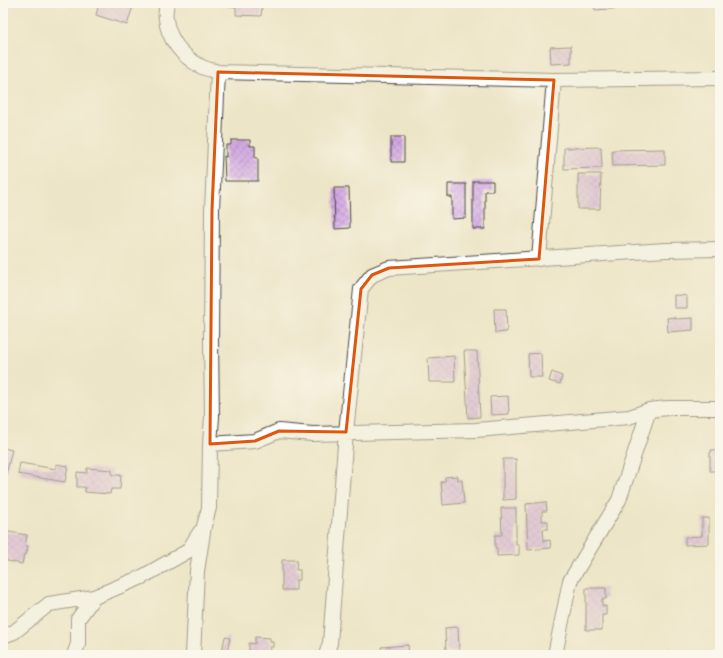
<svg xmlns="http://www.w3.org/2000/svg" width="723" height="658" font-family="'Playpen Sans',sans-serif">
<style>
.building{fill:url(#building-cross-hatch)}
.lines{fill:none;stroke-linecap:round;stroke-linejoin:round}
.street-casing{stroke:#484742;stroke-width:16}
.street{stroke:#fff;stroke-width:14}
.marked{fill:none;stroke:#df570e;stroke-width:3;stroke-linejoin:round}
</style>
<defs>
<pattern id="building-cross-hatch" width="8" height="8" patternUnits="userSpaceOnUse"><rect width="8" height="8" fill="#d4a9e5"/><path d="M0 0l8 8M0 8l8-8" fill="none" stroke="#ac8aba"/></pattern>
</defs>
<rect width="100%" height="100%" fill="#fbf7ec"/>
<filter id="ink" filterUnits="userSpaceOnUse"><feTurbulence type="fractalNoise" baseFrequency=".025" numOctaves="2"/><feDisplacementMap in="SourceGraphic" scale="8" xChannelSelector="R" yChannelSelector="G"/><feConvolveMatrix kernelMatrix="1 2 1 2 8 2 1 2 1" color-interpolation-filters="sRGB"/></filter>
<filter id="wash" filterUnits="userSpaceOnUse"><feTurbulence type="fractalNoise" baseFrequency=".012" numOctaves="4" result="noise"/><feDisplacementMap in="SourceGraphic" scale="16" xChannelSelector="R" yChannelSelector="G"/><feGaussianBlur stdDeviation="0.9" result="paint"/><feColorMatrix in="noise" values="0 0 0 0 0 0 0 0 0 0 0 0 0 0 0 0 0 1.4 0 .05"/><feComposite in="paint" operator="in"/></filter>
<g filter="url(#wash)">
<rect width="100%" height="100%" fill="#ede5c7"/>
<g id="blocks">
<path class="building" d="M99,3H109L119,6V3H134L127,25L96,15Z
M229,3H268V6H262L261,16L236,15V7H229Z
M594,3H626V8L595,10Z
M571,46V63L551,64L550,47Z
M391,137H404V162H391Z
M231,140H250V146H255V158H258V181H225L224,156L226,157V145H231Z
M601,147L602,168L564,169V148Z
M665,149V165L613,166L612,150Z
M578,174H601L600,209H578Z
M473,181H493V191H485V229H473Z
M448,184H466V218L452,219V197H448Z
M334,188H349L350,228L335,229Z
M674,295L687,296V308H674Z
M494,309H506L507,332L495,333Z
M675,317V319L693,318V330L668,332L667,318Z
M464,351H477L480,417L468,418Z
M541,353L542,377H529L528,354Z
M454,356L455,382H429L428,358Z
M552,372L562,376L560,384L549,381Z
M508,396L509,414L491,415L490,397Z
M3,448L12,450L6,474H3Z
M711,450H717V452H719V471H710V453H711Z
M503,459H516V499L503,500Z
M20,463L56,469V464L68,466L65,482L18,474Z
M87,468L112,470V475H121L120,489H111L110,494L85,492V487H77V472L87,473Z
M458,476V480H462L464,503L443,505L441,482L445,481V477Z
M546,502L547,511H542V521H548V529H543L544,541L550,540L551,548L528,550L526,504Z
M501,508H516V545H519V555L497,556V548H495V535H502Z
M702,518H709V544L685,545V537L702,536Z
M3,531L27,535L25,546H28L26,555L24,554L22,564L3,560Z
M282,560H297L296,570H300V580H296V590H282Z
M586,588H606V599H602V606H606V615H602V630H586Z
M458,627L459,652H446L445,628Z
M225,637L230,638L227,653L222,651Z
M255,637L270,638V642H273V647H270L269,655H254V654L249,653V643L255,644Z
M408,645L409,655H382L381,647Z
M709,651V655H667V652Z"/>
</g>
</g>
<g filter="url(#ink)">
<use href="#blocks" fill-opacity="0" stroke="#484742" stroke-width="1"/>
<g class="lines">
<defs>
<path id="street" d="M167,3C166,8 165,14 166,19C168,39 182,56 200,66C205,69 212,70 218,72L212,210L211,340L212,417L210,444L209,508L204,526L197,571L193,655
M218,72L554,80L720,78
M539,259L554,80
M210,444L255,441L279,431L312,434L476,430L629,417L649,410L668,408H720
M3,636L14,632L49,604L94,597L142,577L188,551L200,532
M74,655L78,644V619L94,597
M326,655L330,643L346,432L361,289L372,275L389,268L666,250L720,249
M555,655L570,581L619,500L649,410"/>
</defs>
<use href="#street" class="street-casing"/>
<use href="#street" class="street"/>
</g>
</g>
<path d="M0 0H723V658H0ZM218,72L554,80L539,259L389,268L372,275L361,289L346,432L279,431L255,441L210,444L212,210Z" fill="#ede5c7" fill-opacity=".55" fill-rule="evenodd"/>
<path class="marked" d="M218,72L554,80L539,259L389,268L372,275L361,289L346,432L279,431L255,441L210,444L212,210Z"/>
<rect width="723" height="658" fill="none" stroke="#fbf7ec" stroke-width="16"/>
</svg>
